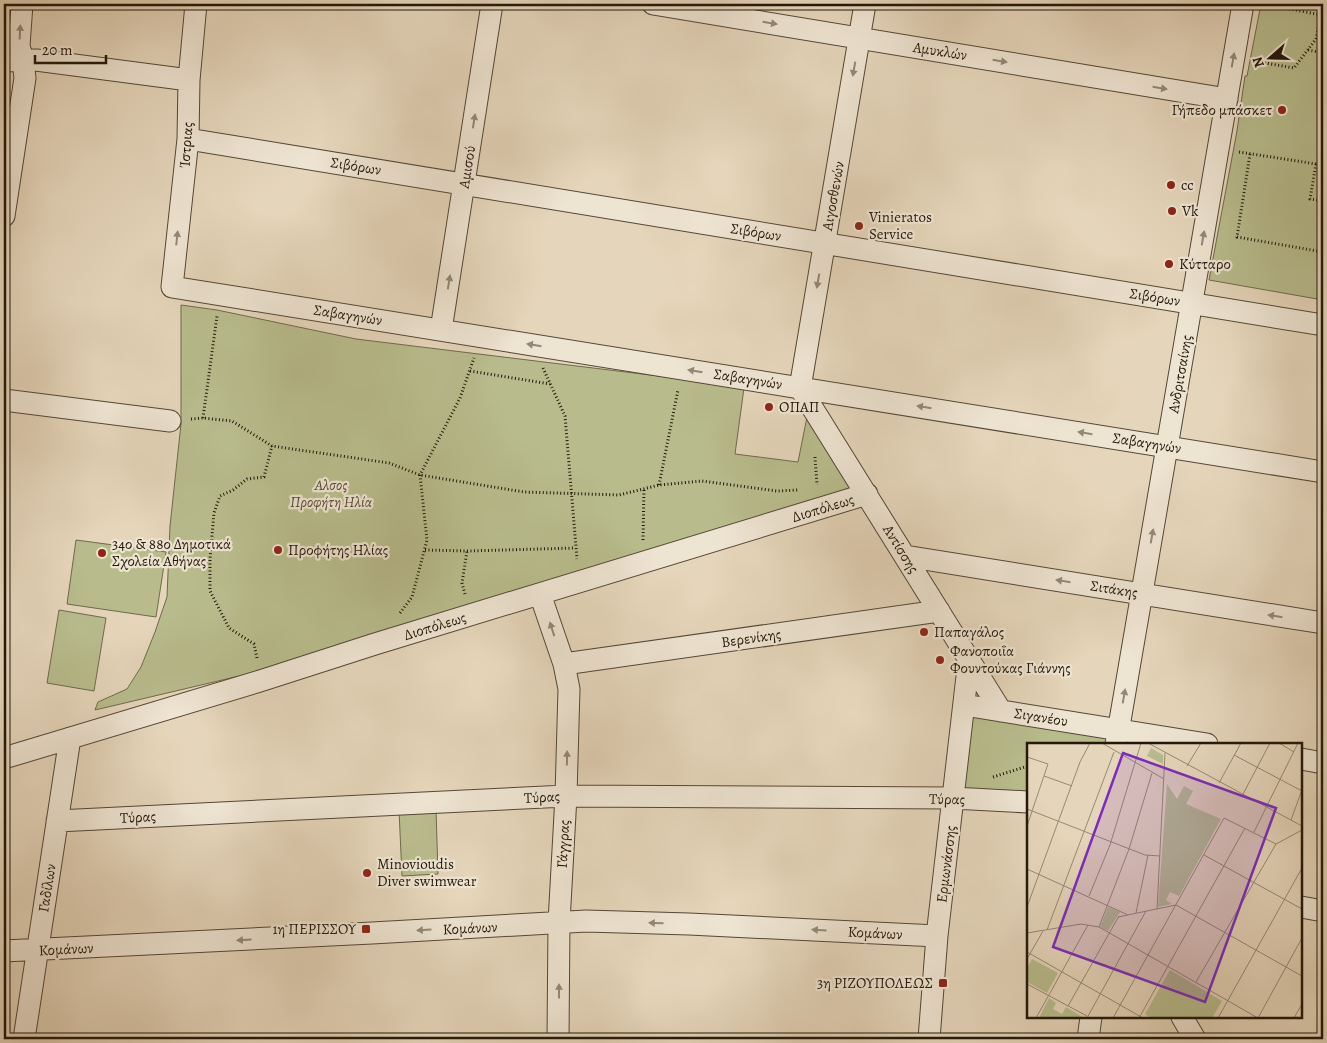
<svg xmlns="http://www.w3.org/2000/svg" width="1327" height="1043" font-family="Alegreya,serif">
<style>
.green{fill:#b8bc8d;stroke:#6e6a4c}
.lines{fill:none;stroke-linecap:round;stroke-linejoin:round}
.street-casing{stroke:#544736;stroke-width:23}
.path{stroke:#23180a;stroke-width:3;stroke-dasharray:1 2.5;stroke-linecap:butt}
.street{stroke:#eee4d2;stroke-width:21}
.oneway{fill:#938878}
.poi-dot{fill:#8f2418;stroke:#eee4d2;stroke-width:2}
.labels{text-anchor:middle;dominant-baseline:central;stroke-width:4.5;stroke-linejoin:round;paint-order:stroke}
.street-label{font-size:15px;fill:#23180a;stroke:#eee4d2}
.poi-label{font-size:15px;fill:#23180a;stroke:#eee4d2;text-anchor:start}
.park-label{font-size:15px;font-style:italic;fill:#504931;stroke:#eee4d2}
.inset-road{fill:none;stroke:#978974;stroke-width:1}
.view{fill:#7b2cbf;fill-opacity:0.15;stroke:#7b2cbf;stroke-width:2.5}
.inset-edge{fill:none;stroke:#23180a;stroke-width:2.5}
</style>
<rect width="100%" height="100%" fill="#e5d5ba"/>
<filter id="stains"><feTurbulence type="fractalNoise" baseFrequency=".004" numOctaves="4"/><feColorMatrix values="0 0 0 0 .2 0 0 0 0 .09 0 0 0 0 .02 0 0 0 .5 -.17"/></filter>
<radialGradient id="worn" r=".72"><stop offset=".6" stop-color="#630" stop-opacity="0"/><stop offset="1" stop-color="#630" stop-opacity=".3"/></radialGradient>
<path class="green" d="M1261,4H1323V300L1209,280L1237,131L1245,76H1247Z
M181,305L217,310L356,339L683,379L744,388L735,454L798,462L808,412L857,491L375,644L95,710L98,702L127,689L141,667L155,632L167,597L170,526L181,424Z
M76,540L166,552L156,617L67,604Z
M59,610L106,618L94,691L47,683Z
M970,714L1110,739V744H1028V796L966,792L963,784Z
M436,809L438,874L402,876L399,810Z"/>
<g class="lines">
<defs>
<path id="street" d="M196,4L189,80L188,139L172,287L1323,472
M653,4L1227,99
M865,4L800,388L1001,711
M4,61L36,60L189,80
M188,139L1323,325
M4,216L25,78L23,60L19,46L22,4
M441,330L492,4
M4,400L170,421
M905,556L1323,623
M540,594L564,664L569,689L566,796L559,922L558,1039
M564,664L939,611
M964,705L1207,744
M1116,744L1243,4
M4,758L260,681L375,644L867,494
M1301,759L1323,763
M57,821L566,796L953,798L1028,802
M1301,907L1323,911
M4,951L372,933L586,921L689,924L937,936
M1182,1017L1195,1039
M24,1039L70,738
M929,1039L937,936L969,659
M1088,1039L1091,1017"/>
</defs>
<use href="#street" class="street-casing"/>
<path class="path" d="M1308,50L1323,53
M1254,61L1294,68L1316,39L1321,15L1265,4
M1239,152L1323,165
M1250,154L1237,237L1323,252
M1316,164L1310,199L1323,201
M543,368L565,416L577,559
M470,371L550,384
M203,418L217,316
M191,419L203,418L232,421L272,446L389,463L420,475L524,492L619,495L659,485L702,481L777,491L798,490
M815,457L817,485
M659,485L678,390
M643,540L644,489
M425,550L467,551L575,548
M465,594L462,583L467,551
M400,613L412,597L427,540L420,475L460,398L474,358
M257,658L254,644L229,628L210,591V559L214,513L220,496L233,490L247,479L264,477L272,446
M993,777L1028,766"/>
<use href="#street" class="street"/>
</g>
<defs><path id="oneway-solid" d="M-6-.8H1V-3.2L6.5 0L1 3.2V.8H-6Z" transform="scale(1.25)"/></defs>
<g class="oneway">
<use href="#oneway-solid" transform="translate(770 23) rotate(9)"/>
<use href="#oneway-solid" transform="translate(20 32) rotate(-87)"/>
<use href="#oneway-solid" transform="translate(1233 60) rotate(-80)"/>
<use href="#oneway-solid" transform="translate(1000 61) rotate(9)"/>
<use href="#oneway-solid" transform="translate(854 69) rotate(100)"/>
<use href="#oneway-solid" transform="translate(1160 88) rotate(9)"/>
<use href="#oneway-solid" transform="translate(474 121) rotate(-81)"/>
<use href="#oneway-solid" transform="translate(177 238) rotate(-84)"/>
<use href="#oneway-solid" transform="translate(1203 238) rotate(-80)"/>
<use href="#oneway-solid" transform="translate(818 281) rotate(100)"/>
<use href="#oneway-solid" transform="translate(449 282) rotate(-81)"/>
<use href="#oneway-solid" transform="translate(534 345) rotate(-171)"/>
<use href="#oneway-solid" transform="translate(695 371) rotate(-171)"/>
<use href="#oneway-solid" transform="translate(924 407) rotate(-171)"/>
<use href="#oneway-solid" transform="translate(1085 433) rotate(-171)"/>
<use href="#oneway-solid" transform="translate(1152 536) rotate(-80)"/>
<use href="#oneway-solid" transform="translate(1063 581) rotate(-171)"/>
<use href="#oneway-solid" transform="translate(1275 616) rotate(-171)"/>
<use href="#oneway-solid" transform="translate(552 629) rotate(-108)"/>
<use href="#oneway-solid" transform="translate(1124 696) rotate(-80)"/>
<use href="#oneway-solid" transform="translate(567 758) rotate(-89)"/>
<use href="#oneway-solid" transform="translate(656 923) rotate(-178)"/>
<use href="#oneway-solid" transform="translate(424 930) rotate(177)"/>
<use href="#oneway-solid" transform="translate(819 930) rotate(-177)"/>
<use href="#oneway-solid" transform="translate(244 940) rotate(177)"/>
<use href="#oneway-solid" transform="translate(559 991) rotate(-90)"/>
</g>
<g class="poi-dot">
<circle cx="1282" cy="110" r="5"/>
<circle cx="1171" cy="185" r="5"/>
<circle cx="1172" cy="211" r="5"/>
<circle cx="859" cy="226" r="5"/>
<circle cx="1169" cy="264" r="5"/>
<circle cx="769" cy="407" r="5"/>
<circle cx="278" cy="550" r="5"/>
<circle cx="102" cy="553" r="5"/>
<circle cx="924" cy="632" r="5"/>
<circle cx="940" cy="660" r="5"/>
<circle cx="367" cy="873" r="5"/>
<rect x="361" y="924" width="10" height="10" rx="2.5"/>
<rect x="938" y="978" width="10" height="10" rx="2.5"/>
</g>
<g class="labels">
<g class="street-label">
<text transform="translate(940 51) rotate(9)">Αμυκλών</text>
<text transform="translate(186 145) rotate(-86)">Ίστριας</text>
<text transform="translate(356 166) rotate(9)">Σιβόρων</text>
<text transform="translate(467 167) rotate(-81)">Αμισού</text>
<text transform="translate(833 196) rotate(-80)">Αιγοσθενών</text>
<text transform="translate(756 232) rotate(9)">Σιβόρων</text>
<text transform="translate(1155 297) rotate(9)">Σιβόρων</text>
<text transform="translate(348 315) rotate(9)">Σαβαγηνών</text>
<text transform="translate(1180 374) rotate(-80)">Ανδριτσαίνης</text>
<text transform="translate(748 379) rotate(9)">Σαβαγηνών</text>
<text transform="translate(1147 443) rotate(9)">Σαβαγηνών</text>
<text transform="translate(823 508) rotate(-17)">Διοπόλεως</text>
<text transform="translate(901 549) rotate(58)">Αντίσσης</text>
<text transform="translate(1114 589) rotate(9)">Σιτάκης</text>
<text transform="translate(435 626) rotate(-17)">Διοπόλεως</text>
<text transform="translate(751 638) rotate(-8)">Βερενίκης</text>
<text transform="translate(1041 717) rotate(9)">Σιγανέου</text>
<text transform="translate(542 797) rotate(-3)">Τύρας</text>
<text transform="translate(947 799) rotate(1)">Τύρας</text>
<text transform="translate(138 817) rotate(-3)">Τύρας</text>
<text transform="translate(563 844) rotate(-87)">Γάγγρας</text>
<text transform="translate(946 864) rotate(-83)">Ερμωνάσσης</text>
<text transform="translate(47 888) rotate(-81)">Γαδίλων</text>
<text transform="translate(470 928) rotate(-3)">Κομάνων</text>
<text transform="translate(875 933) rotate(3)">Κομάνων</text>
<text transform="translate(66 949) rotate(-3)">Κομάνων</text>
</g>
<g class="poi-label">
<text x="1272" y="110" text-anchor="end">Γήπεδο μπάσκετ</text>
<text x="1181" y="185">cc</text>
<text x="1182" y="211">Vk</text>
<text x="869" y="217">Vinieratos<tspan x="869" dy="17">Service</tspan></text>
<text x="1179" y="264">Κύτταρο</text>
<text x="779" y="407">ΟΠΑΠ</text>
<text x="112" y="544">34ο &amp; 88ο Δημοτικά<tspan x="112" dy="17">Σχολεία Αθήνας</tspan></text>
<text x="288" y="550">Προφήτης Ηλίας</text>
<text x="934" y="632">Παπαγάλος</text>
<text x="950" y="651">Φανοποιΐα<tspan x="950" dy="17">Φουντούκας Γιάννης</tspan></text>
<text x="377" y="864">Minovioudis<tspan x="377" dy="17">Diver swimwear</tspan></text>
<text x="356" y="929" text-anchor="end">1η ΠΕΡΙΣΣΟΥ</text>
<text x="933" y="983" text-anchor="end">3η ΡΙΖΟΥΠΟΛΕΩΣ</text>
</g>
<g class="park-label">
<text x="331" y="485">Αλσος<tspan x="331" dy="17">Προφήτη Ηλία</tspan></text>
</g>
</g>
<g transform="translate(1027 743)">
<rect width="275" height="275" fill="#e5d5ba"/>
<path d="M124,5L136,12V21L120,13ZM140,41L150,56L157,43L166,48L159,61L194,76L152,153L143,149L139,157L145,161L131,164ZM81,164L93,169L81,188L73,184ZM5,216L31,230L20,250L0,239V225ZM143,227L195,258L185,275H124L118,271ZM22,255L29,260L26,266L35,271L39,264L57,275H12Z" fill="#b8bc8d"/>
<path class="inset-road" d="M75,0L137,36M121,0L275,83M252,0L267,9M207,12L275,48M0,14L21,21L0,83M160,23L174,0M17,33L45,43M192,40L214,0M215,53L243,0M0,66L118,112L133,113M264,77L275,47M227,89L271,0M177,112L275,166M0,126L101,172M62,153L83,102L114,0M0,164L53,19L63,0M130,166L138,10M109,170L121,112M91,174L149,162L275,233M72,184L102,106L125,30M20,187L87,9M0,190L54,181L72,184L231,275M0,209L116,275M0,216L16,188M169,239L249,101L275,87M0,241L60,273M41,263L92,173M9,275L61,182M60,275L119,168M86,275L197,75L249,101M112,275L218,85M191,275L275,125M231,275L275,195M267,275L275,261"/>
<path class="view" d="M96,10L249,65L178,259L26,204Z"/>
<rect width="275" height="275" class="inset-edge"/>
</g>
<rect width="1327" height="1043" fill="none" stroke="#e5d5ba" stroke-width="20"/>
<rect x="5" y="5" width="1317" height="1033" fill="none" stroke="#23180a" stroke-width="2.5"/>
<rect x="10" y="10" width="1307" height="1023" fill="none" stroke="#23180a"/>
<g transform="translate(1270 58) rotate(250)" stroke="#eee4d2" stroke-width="4" paint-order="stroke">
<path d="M0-4L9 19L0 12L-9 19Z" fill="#23180a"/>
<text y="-8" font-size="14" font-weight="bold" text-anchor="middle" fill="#23180a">N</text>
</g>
<path d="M35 55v8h71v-8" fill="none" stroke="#23180a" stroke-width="2.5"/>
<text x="42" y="55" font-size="15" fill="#23180a" stroke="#eee4d2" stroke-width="4" paint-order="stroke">20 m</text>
<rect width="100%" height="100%" filter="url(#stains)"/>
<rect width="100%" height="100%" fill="url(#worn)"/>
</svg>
